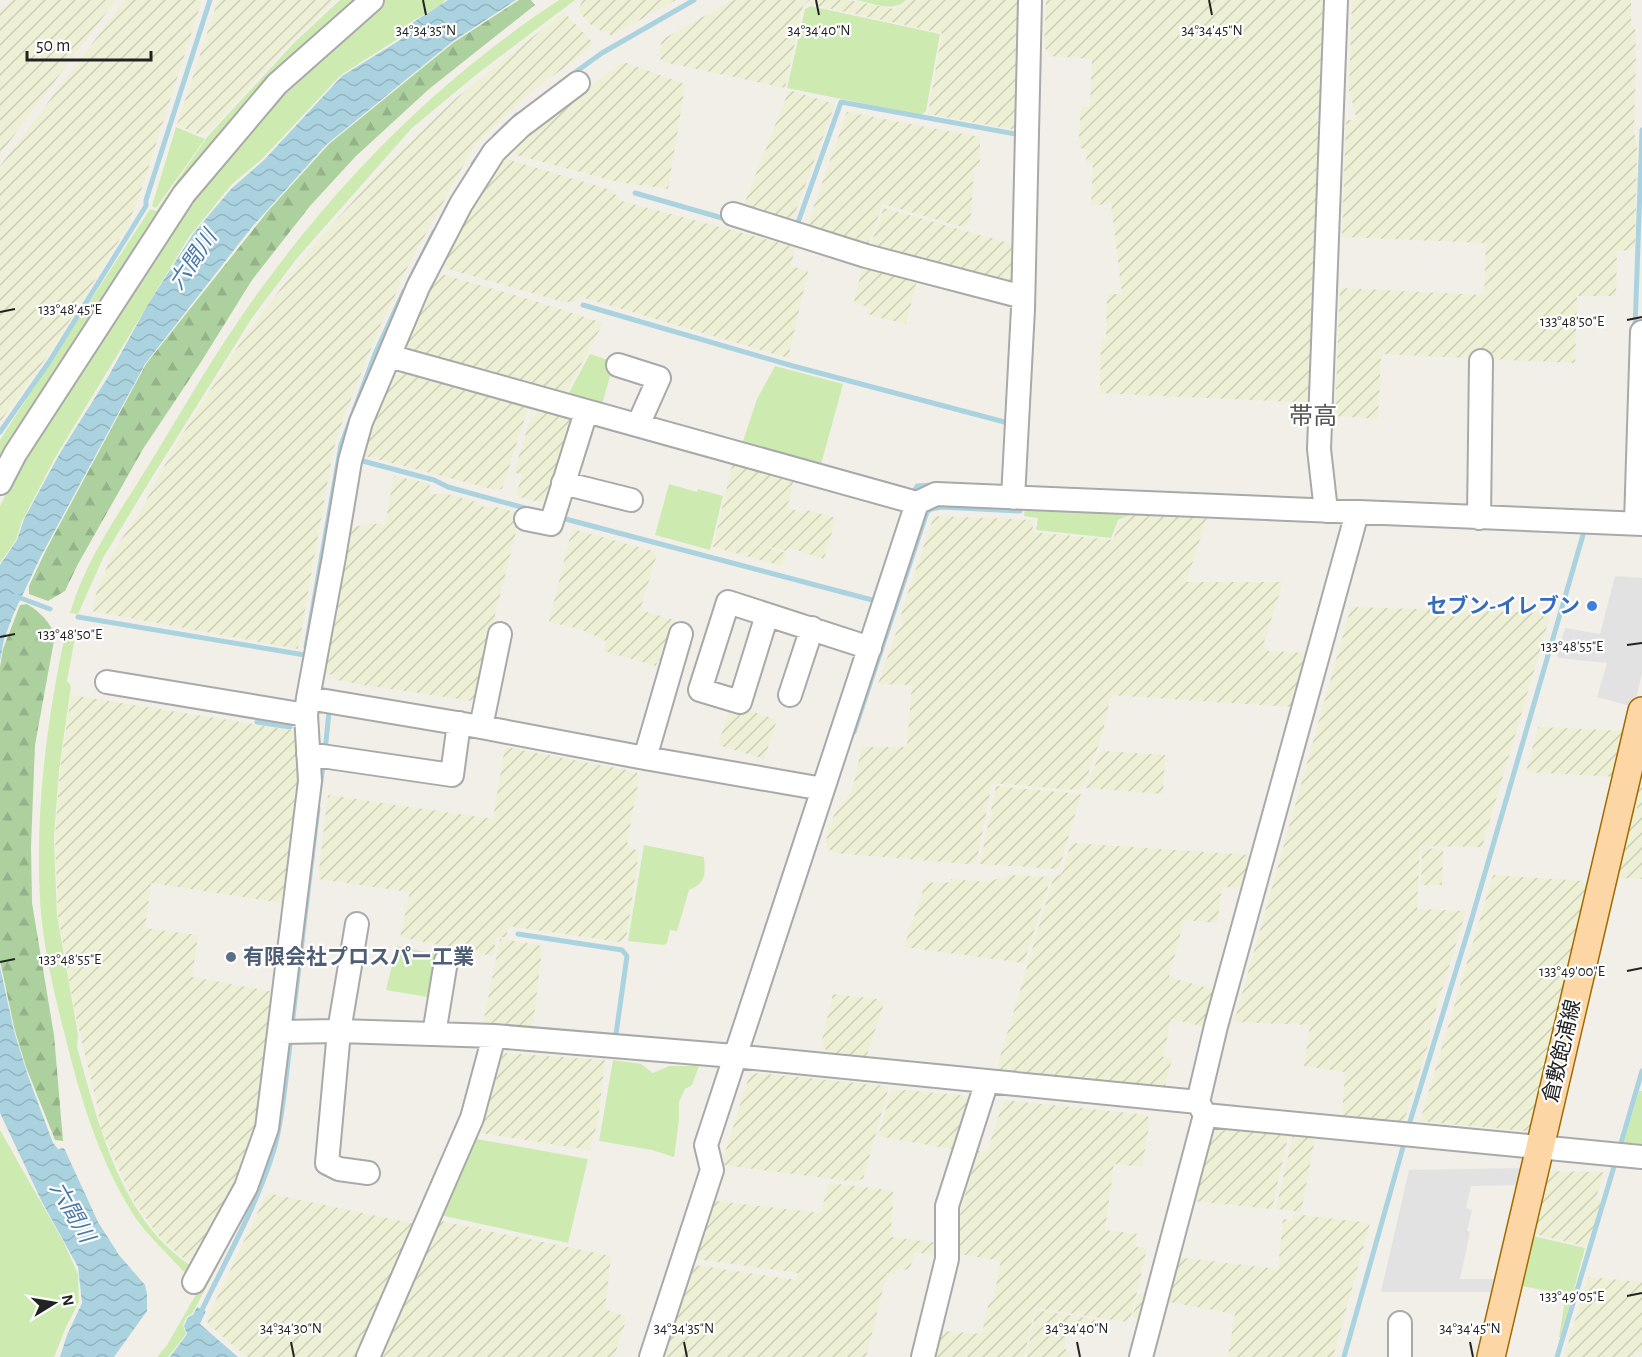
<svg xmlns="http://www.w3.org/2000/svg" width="1642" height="1357" font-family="'Alegreya Sans','Noto Sans JP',sans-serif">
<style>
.farmland{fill:url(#farmland-furrows)}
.grass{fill:#cdebb0}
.forest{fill:url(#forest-firs)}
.parking{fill:#e2e2e2}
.water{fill:url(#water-waves)}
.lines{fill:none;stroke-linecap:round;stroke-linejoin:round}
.stream{stroke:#aad3df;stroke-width:5}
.minor-casing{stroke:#a9a9a9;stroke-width:26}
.major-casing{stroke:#a06b00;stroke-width:30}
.minor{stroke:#fff;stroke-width:22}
.major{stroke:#fcd6a4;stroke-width:27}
.ticks{fill:none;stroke:#222;stroke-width:2}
.shop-dot{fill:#3f7fe0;stroke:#fff;stroke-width:2}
.service-dot{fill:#5c6f8a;stroke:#fff;stroke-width:2}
.labels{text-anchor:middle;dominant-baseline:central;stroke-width:4.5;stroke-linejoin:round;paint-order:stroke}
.shop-label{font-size:21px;font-weight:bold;fill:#366cbe;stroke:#fff;text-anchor:end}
.service-label{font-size:21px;font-weight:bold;fill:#4e5e75;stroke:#fff;text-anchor:start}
.street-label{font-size:21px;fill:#222;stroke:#fff}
.water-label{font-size:22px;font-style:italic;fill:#4a7aab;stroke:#fff}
.quarter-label{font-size:24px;fill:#555;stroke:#fff}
.ticks-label{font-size:15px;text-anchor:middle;fill:#222;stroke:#fff;stroke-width:4.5;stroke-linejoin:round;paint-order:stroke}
</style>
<defs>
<pattern id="farmland-furrows" width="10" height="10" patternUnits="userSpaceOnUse" patternTransform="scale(1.5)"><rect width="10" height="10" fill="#eef0d5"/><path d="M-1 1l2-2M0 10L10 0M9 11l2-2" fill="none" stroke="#ccceb7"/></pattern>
<pattern id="forest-firs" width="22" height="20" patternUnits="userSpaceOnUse" patternTransform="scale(1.5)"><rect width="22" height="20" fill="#add19e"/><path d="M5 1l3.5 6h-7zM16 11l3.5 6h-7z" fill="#95b388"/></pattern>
<pattern id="water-waves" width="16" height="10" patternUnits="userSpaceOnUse" patternTransform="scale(1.5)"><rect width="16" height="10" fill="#aad3df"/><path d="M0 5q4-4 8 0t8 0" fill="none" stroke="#92b5bf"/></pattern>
</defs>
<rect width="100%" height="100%" fill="#f2efe9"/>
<path class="farmland" d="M11,0H116L0,154V11Z
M125,0H202L139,197L131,216V221L51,351L0,422V166Z
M218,0H335L282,51L210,131L200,135L177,125Z
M583,0H676L611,36L608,32H603L590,24L580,13L579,8Z
M733,0H810L803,6L785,88L664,62L660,59L661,43L665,38Z
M815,0H848L894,9L901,7L908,0H1025L1016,130L928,114L942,33L809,4Z
M1046,0H1326L1322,109H1317L1314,114L1317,121L1323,122L1313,403L1100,393L1101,340L1106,339L1107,294H1122L1111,203L1091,206L1093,163L1086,162L1087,149L1080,148L1079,135L1081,106L1090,107L1092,59L1050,56L1044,46Z
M1352,0H1631V26L1635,27L1636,61L1634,132L1637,149L1635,247L1630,250L1617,251L1616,296H1577L1575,363L1383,354L1381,356L1378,419L1335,416L1340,288L1484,295L1486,243L1342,237L1346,120H1357L1349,90Z
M564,12L593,43L589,49L530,93L475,144L400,281V285L380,326L343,419L333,451L298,649L92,611L96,594L113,552L142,508L175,446L246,334L318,240L385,166L455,99Z
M627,63L682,83L685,86L668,189L618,182L516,155L514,144L620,64Z
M789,90L835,104L791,224L741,212Z
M847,112L980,137V167H974L971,215L968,225L962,227L883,204L868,243L864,245L807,226Z
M500,157L611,190L622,201L795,247L791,266L808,271L788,358L581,297L573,302H563L438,266Z
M884,208L1016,245L1017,286L868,252Z
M864,260L918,275L906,324L867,314L868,307L854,302Z
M434,274H441L525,298L603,323L566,393L561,398L405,357L404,341Z
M408,373L529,405L502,489L496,490L365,456L362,452L389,375Z
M540,409L572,419L551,490L546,493L543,503L516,496L522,475L514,472L530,420Z
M734,457L793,474V485L787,507L804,514L807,510L836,518L824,559L794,549L788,548L786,551L752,543L786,553L782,566L713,547Z
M394,476L427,483L430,486L431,495L443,493L476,502L484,507H496L519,513L518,524L496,611L477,699L473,701L363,685L338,680L333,678V675L321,672L346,534L351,528L370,523L385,525Z
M1135,514L1207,518L1186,582H1283L1264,642L1265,648L1269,651L1308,653L1299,702L1293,703L1292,707L1111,695L1102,735L1084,785L1081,789L1075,790L992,783L977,859L975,863L968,864L834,853L826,847L827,835L834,815L850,793L854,782L862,747H907L912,685L878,684L896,633L904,623L901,617L902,610L934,516L1034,520L1032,532L1113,540L1120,522L1127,516Z
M572,529L650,550L657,554L640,610L678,621L668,655L666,659L657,661L656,666L604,651L606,641L580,629L549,622Z
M1351,607L1551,613L1482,847L1420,846L1417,909L1466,911L1430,1029V1038L1405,1118L1402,1123L1342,1116L1345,1072L1304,1066L1310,1025L1236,1022L1235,1019Z
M71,695L297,731L302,773L287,898L283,899L282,903L151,883L145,928L198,935L192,977L275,992L263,1104L244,1173L195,1265L180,1256L158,1235L133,1200L101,1130L97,1105L74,1008L58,915L55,838L60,769Z
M731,704L777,720L764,759L718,745Z
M1538,727L1628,731L1618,777L1526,772Z
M505,747L637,772L639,779L627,841L629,847L639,851L627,934L623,940L618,942L509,926L506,937L496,938L493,956L400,937L410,892L318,879L328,795L493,819Z
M1104,751L1165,755L1163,794L1086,788L1100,753Z
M1642,764V879L1619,878L1616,872L1625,813L1637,810L1636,804H1628Z
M996,786L1081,794L1059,869L980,864Z
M1071,843L1251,855L1246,888L1222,887L1217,923L1184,920L1169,977L1215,990L1210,1028L1171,1019L1163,1057L1172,1059L1164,1089L1001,1077L997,1067L1054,876L1060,875L1063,871Z
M1422,848L1443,849L1442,885H1421Z
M1009,875L1051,877L1024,963L904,947L926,882L942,883L950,882L951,879L988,882Z
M1493,875L1584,881V885L1592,884L1534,1132L1420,1121Z
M500,939L539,945L542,949L532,1034L482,1029Z
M833,994L885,1000L864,1064L838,1061L821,1045Z
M503,1053L605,1060L598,1121L590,1150L481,1133Z
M758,1073L887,1086L888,1090L863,1179L858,1180L856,1182L724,1165L725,1153L749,1077L752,1074Z
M892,1089L971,1096L959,1147L951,1149L878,1136Z
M1004,1100L1148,1115L1149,1126L1142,1167L1114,1164L1105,1230L1137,1234L1135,1247L1147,1248L1132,1313L1127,1322L1035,1308L1024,1357H936L942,1331L982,1334L989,1302L993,1300L1001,1261L960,1254L959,1225L961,1209L978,1151L987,1152Z
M1221,1123L1287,1130V1141L1272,1209L1192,1201L1210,1135L1213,1129Z
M1294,1131L1316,1133L1301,1212L1276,1209Z
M1542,1171L1603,1172L1596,1199L1602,1200L1587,1247L1528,1232Z
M828,1183L890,1190L894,1193L890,1237L939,1243L937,1256L915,1252L909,1270L899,1269L894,1275L887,1273L866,1357H657L688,1264L796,1280L798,1273L690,1258L709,1200L821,1213Z
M267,1193L420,1225L363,1357H247L208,1324L207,1319Z
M1293,1214L1370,1223L1333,1357H1228L1235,1314L1164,1301L1176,1257L1278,1269L1283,1219L1292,1220Z
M441,1221L611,1256L605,1309L627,1317L614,1357H382Z
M1588,1277L1642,1282V1352H1635L1634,1357H1564Z
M1139,1293L1147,1294L1140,1320L1132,1318Z
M1036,1310L1095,1319V1331L1093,1334L1068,1332L1064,1347L1072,1357H1026Z"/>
<path class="grass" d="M340,0H362L251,106L0,472V440L150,209L156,211L208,136L294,43Z
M378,0H445L442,4L411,22L407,33L341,75L261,160L232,184L189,237L56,456L22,521L16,540L0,563V506L11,484L5,481L156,247L244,129Z
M559,0H575L477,74L412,128L298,257L252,318L149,482L103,558L78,614L70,613C87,555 125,505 156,453C192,394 227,333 269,278C349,170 446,74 559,0Z
M856,0H906C894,13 872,3 856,0Z
M810,6L940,34L926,111L921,115L787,88L805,9Z
M176,127L205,139L156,208L152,206Z
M590,354L611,361V373L600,411L565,400Z
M775,366L843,384L819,472L741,447L757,399Z
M669,484L697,492L698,489L723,496L710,550L655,535Z
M1025,506L1139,511L1118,520L1111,538L1036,530L1038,518L1024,516Z
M66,630L76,632L67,681L71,686L59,770L54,837L55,869L57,915L78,1035L77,1047C99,1125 120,1220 193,1267L191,1274L183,1271C168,1254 150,1238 137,1220C103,1169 83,1107 68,1048C56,1000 43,950 40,901C35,809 47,719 66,630Z
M644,845L704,857C705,873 707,883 689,890L677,931L670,930L667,943L664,945L628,941Z
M397,946L440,955L433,998L386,990Z
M613,1060L641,1064L653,1073L669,1066H699L692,1085L685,1089L679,1102V1120L674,1157L652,1150L599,1141Z
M1639,1091H1642V1147L1623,1145Z
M0,1130L64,1243L78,1274L79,1302L66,1327L54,1357H0Z
M477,1139L588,1159L568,1243L440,1215Z
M1528,1235L1585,1248L1561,1337H1559L1566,1294L1516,1285Z
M228,1239L223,1256L192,1314L187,1316L183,1325L186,1334L168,1357H157L167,1345Z"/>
<path class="forest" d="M519,0H531L535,5L429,89L355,157L310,206L252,280L201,362L143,449L78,564L65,591L48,601L29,594V586L46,550L146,364L268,211L329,144L453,43Z
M27,604C40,612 49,621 55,635L35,745L31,847L32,903L54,1035L63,1141L55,1140L26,1067L15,1031L0,961V667L3,649L20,605Z"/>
<path class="parking" d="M1615,576L1642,578V673L1634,707L1597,697L1607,663L1559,658L1557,656L1565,628L1600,634Z
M1525,1168L1522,1185L1471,1186L1466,1208L1472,1210L1467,1231L1470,1232L1460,1279H1499L1496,1292H1381L1409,1170Z"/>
<path class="water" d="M448,0H516L452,42L326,145L252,227L145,364L40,558L14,613L4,639L0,661V565L17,540L24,519L60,453L108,377L147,306L193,234L231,189L264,160L342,76L400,40L408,33L412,23Z
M0,967L14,1031L28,1076L53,1143L58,1149L64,1148L98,1222L119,1255L145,1285L147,1294V1311L114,1357H60L67,1335L82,1303L78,1267L42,1202L0,1113Z
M197,1307L206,1311L200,1324L238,1357H170L187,1334L184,1326L188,1317L193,1315Z"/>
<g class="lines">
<path class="stream" d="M570,76L602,53L694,0
M495,136L517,115
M473,164L487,145
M635,193L729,220
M796,228L841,102L1021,135
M410,279L434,232
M583,305L793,366L1012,424
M1635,329L1642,130
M0,432L49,362L146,206V200L210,0
M359,460L434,480L448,487L532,510
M912,496L917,486L933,485
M558,517L876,601
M15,596L50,609
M78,617L305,655
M306,647L341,445L375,354L404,291
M257,722L290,727L291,718
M854,732L927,512L931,509L941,507L1020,511V502
M325,751L329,712H334
M320,787L324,760
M518,934L622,950L627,956L615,1041
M292,1025L318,808
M1408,1128L1469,928L1585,528
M1619,1150L1642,1071
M200,1314C225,1261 259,1202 275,1146C284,1111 286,1073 291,1037
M1344,1357L1405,1140
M1557,1357L1616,1160"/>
<defs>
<path id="minor" d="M733,214L866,256L1023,297
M389,356L418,287L461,204L494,152L521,126L578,83
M618,365L659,378L638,425
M0,483L15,454L184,194L277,84L372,0
M563,483L631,500
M1013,498L1023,309L1030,0
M1326,511L1319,449L1336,0
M1479,518L1481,361
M526,519L551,524L586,412
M1636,523L1642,332
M767,615L740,702L700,690L728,602L870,648
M107,682L306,715
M790,695L812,628
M308,698L481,727L645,758L823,789
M481,727L500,634
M308,754L452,775L459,723
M645,758L681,634
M357,924L339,1031L327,1163L339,1169L368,1173
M434,1034L446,961
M1198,1102L734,1056L494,1036L339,1031L279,1032L310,781L306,715L308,698L334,557L350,461L361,422L389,356L917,503L936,494L1642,524
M1205,1115L1642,1157
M194,1282L246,1187L267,1128L279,1032
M368,1357L472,1118L494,1036
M651,1357L712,1170L706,1145L917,503
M923,1357L947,1259V1206L987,1081
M1141,1357L1205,1115L1198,1102L1216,1026L1357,513
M1400,1357V1323"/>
<path id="major" d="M1491,1357L1642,711"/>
</defs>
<use href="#minor" class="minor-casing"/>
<use href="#major" class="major-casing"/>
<use href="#minor" class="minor"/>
<use href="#major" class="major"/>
</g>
<path class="ticks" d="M423,0L426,15M816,0L819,15M1209,0L1212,15M0,312L15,309M1627,320L1642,317M0,637L15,634M1627,645L1642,643M0,962L15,959M1627,971L1642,968M1627,1296L1642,1293M291,1342L294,1357M684,1342L687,1357M1077,1342L1080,1357M1470,1342L1473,1357"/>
<circle class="shop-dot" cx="1592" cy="606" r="6"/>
<circle class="service-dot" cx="231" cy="957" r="6"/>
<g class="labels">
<g class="shop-label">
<text x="1580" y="606">セブン-イレブン</text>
</g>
<g class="service-label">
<text x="243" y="957">有限会社プロスパー工業</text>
</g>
<g class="street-label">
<text transform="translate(1562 1051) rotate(-77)">倉敷飽浦線</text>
</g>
<g class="water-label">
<text transform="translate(193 260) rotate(-56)">六間川</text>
<text transform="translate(72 1212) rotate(60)">六間川</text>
</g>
<g class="quarter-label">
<text x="1313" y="417">帯高</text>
</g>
</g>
<g class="ticks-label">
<text x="426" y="35">34°34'35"N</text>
<text x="819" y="35">34°34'40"N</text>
<text x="1212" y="35">34°34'45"N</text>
<text x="70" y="314">133°48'45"E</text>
<text x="1572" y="326">133°48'50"E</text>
<text x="70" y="639">133°48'50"E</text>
<text x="1572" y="651">133°48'55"E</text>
<text x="70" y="964">133°48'55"E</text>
<text x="1572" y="976">133°49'00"E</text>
<text x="1572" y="1301">133°49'05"E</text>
<text x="291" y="1333">34°34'30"N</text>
<text x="684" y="1333">34°34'35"N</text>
<text x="1077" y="1333">34°34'40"N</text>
<text x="1470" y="1333">34°34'45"N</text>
</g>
<g transform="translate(54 1303) rotate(79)" stroke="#ffffff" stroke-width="4.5" paint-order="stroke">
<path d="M0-4.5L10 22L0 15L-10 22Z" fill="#222222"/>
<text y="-9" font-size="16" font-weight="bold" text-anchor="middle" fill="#222222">N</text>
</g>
<path d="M27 51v9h124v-9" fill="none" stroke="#222222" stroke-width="3"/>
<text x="36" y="51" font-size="18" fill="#222222" stroke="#ffffff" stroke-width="4.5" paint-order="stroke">50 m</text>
</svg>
